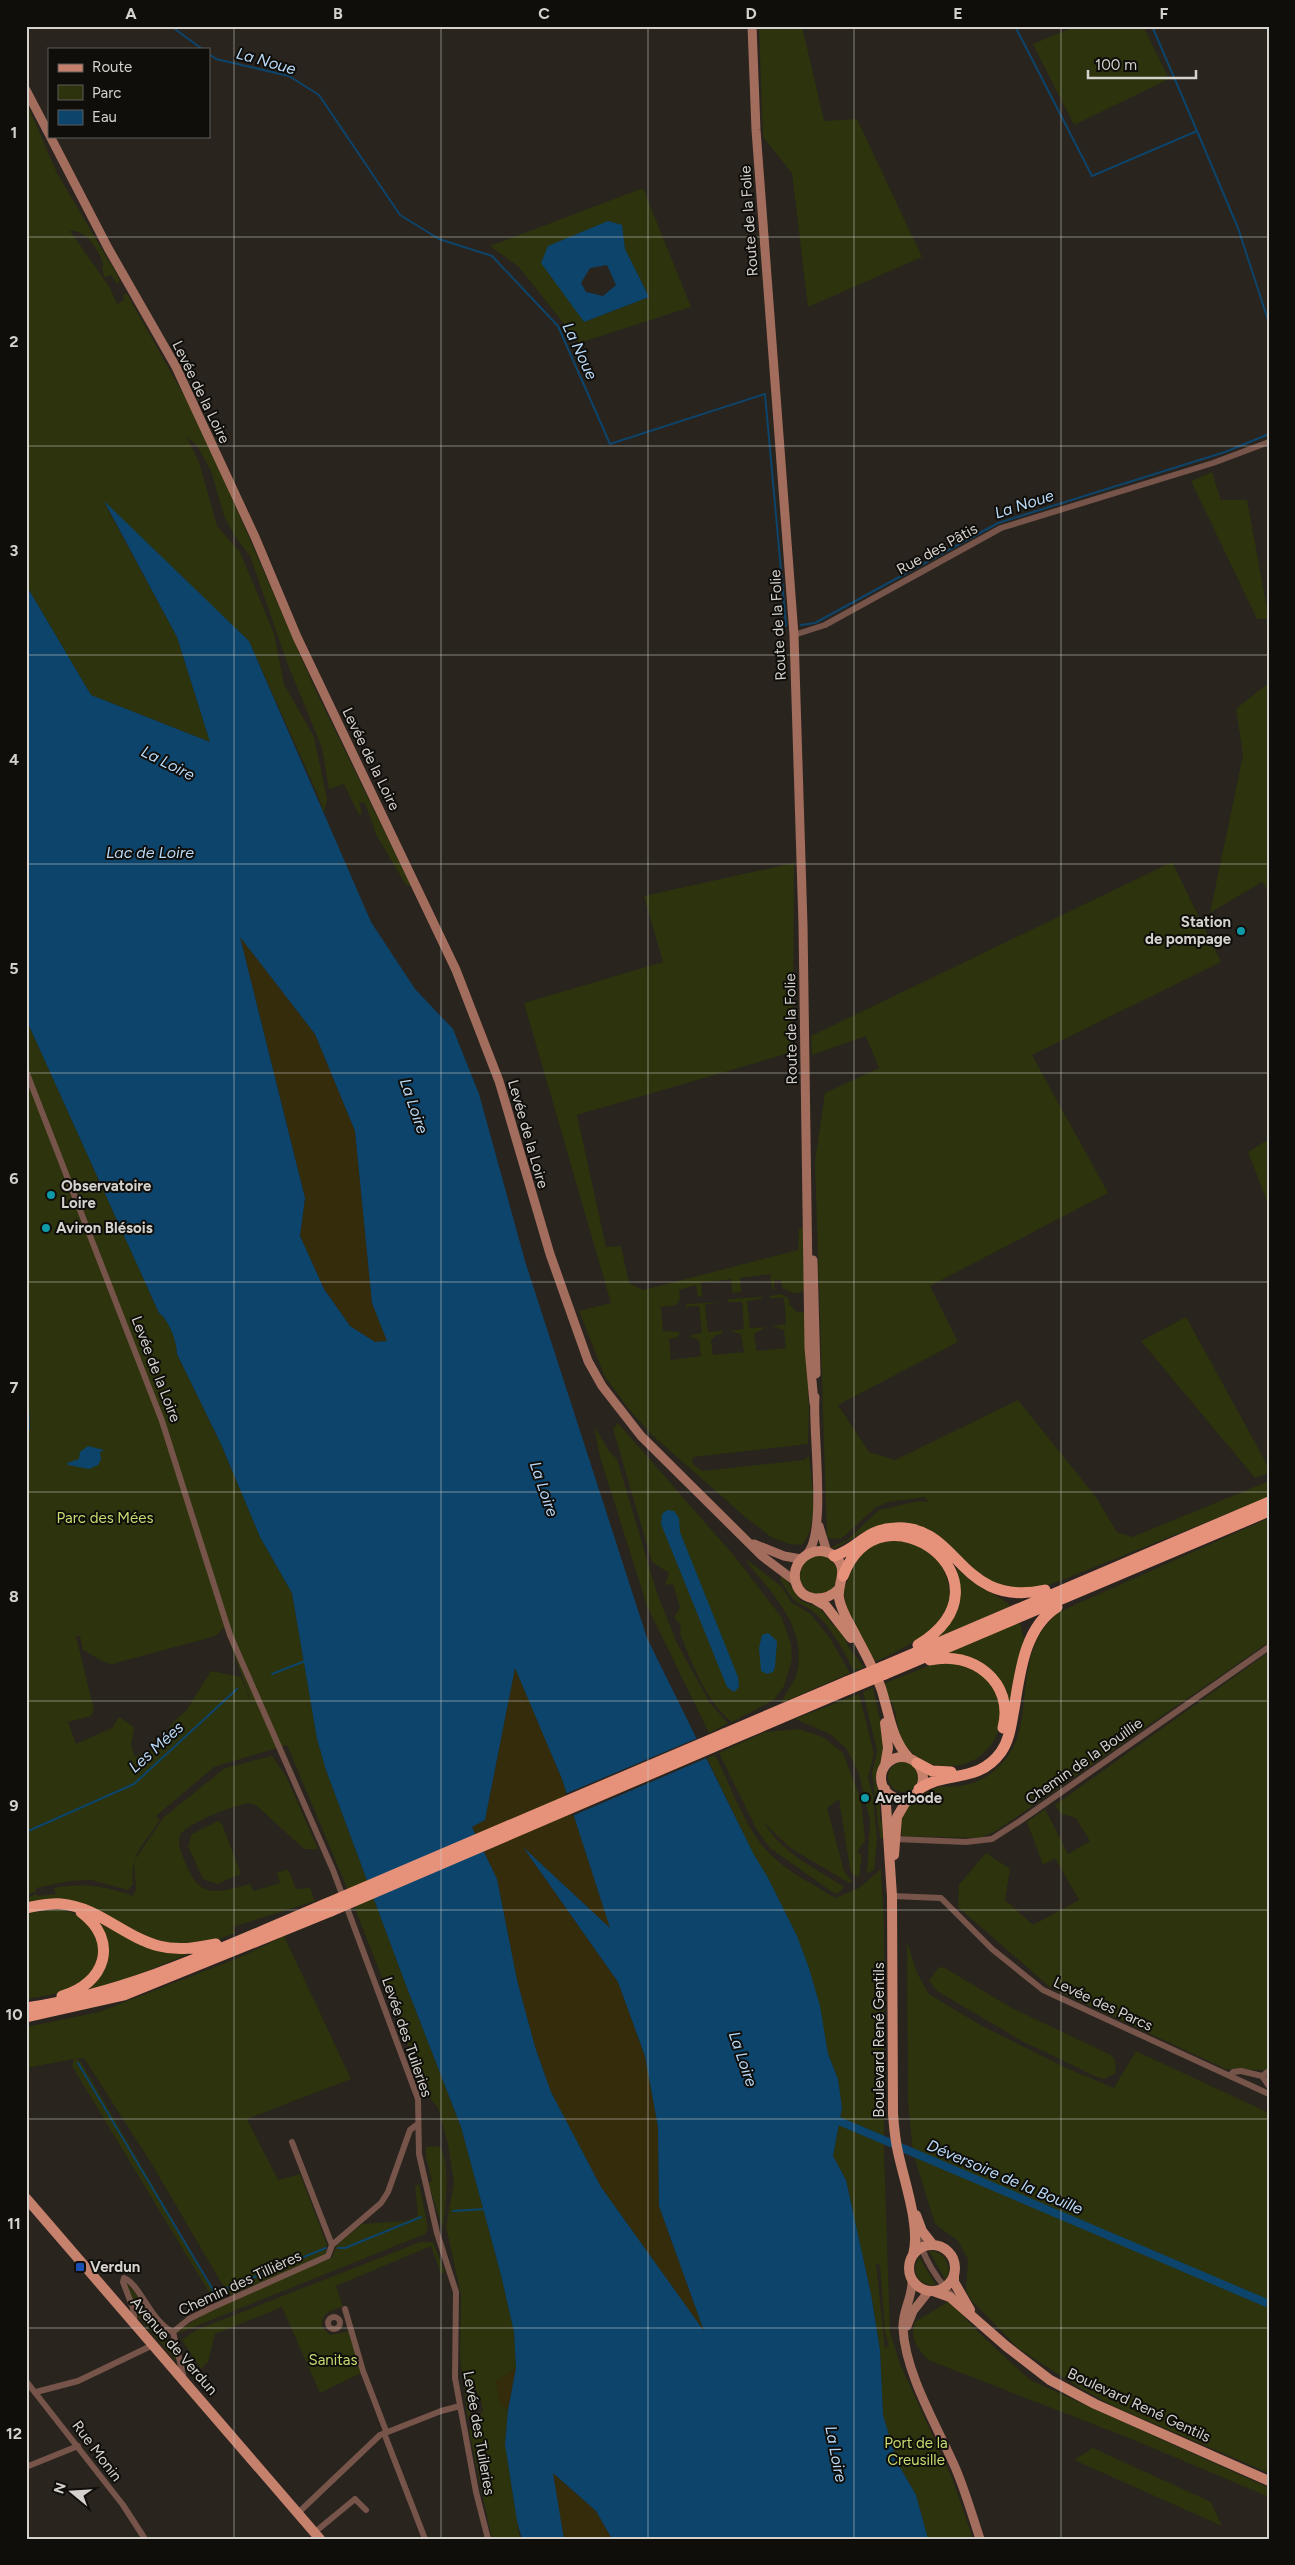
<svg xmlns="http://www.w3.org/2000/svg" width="1295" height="2565" font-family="Figtree,sans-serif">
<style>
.green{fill:#2c330d;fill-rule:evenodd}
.sand{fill:#342c0b}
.water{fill:#0d446b;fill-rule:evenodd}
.pier{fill:#29241e}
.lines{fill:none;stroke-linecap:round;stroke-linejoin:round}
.stream{stroke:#0d446b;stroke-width:2}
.canal{stroke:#0d446b;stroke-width:8}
.street{stroke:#76544a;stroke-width:6}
.secondary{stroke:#a36d5e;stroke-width:9}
.primary{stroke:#c6816d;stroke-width:10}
.highway{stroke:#e6927a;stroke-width:11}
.highway-bridge{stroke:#e6927a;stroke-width:11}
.grid{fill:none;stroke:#d5d2ce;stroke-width:1;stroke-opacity:0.55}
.culture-dot{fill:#0f9aa8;stroke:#100e0b;stroke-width:2}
.transit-dot{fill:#1a4fb4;stroke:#100e0b;stroke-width:2}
.labels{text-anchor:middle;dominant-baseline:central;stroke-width:4;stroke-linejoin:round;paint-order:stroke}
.street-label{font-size:15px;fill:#d5d2ce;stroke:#100e0b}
.poi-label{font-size:15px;font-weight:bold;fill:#d5d2ce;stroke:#100e0b;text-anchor:start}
.park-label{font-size:15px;fill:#c7dc6f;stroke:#100e0b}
.water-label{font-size:16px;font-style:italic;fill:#b9dbf9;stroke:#100e0b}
.neatline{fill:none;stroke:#d5d2ce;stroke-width:2}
.grid-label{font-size:16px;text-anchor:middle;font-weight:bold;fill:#d5d2ce}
</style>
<rect width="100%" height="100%" fill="#29241e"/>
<path class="green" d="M759,26H802L824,121L857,119L922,257L808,307L792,173L763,137Z
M1076,26H1143L1169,79L1074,125L1033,44Z
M26,101L57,173L120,280L118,285L111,275L105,277C101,271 104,264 101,258C96,246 83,228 70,231L110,288L117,304L124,300L123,295L127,294L199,422L313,685L411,886L406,885L377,836L365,803L359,802L362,814L359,815L344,784L329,789L322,748L288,665L250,556L234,535L224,516L211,471L198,447L187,437L199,462L217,526L240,552L274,633L284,684L314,737L327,799L324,813L317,793L249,641L105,504L177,637L210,742L91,695L26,585Z
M643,188L691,307L579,343L519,267L490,246ZM622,226L625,249L649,297L584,322L548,246Z
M1212,472L1221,500H1247L1269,619H1257L1191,481Z
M1269,671V893L1262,882L1210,913L1243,755L1236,709L1267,684Z
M1172,862L1221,962L1032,1055L1108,1193L930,1286L958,1342L838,1405L869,1452L895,1460L1018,1400L1096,1497L1117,1532L1132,1537L1269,1481V1497L1055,1583L1030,1590L991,1584L942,1541L864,1532L836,1548H830L847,1540L879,1510L918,1501L928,1502L925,1497L889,1502L876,1507L841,1539L827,1538L815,1162L825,1093L879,1068L866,1036L812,1055L811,1036Z
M794,863L793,1052L577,1115L606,1247L621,1246L629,1283L643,1290L798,1250L799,1229L804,1228V1290C796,1297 790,1291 782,1288L781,1280L774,1281V1289H772L770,1274L740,1278L741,1292L732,1293L731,1279L701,1283L702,1296L698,1297L696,1285L679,1290L680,1299L676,1305L661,1307L663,1331L680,1332L677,1338L669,1339L671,1360L701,1356L699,1340L688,1336L702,1333L699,1306L684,1307L687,1304L720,1302L705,1305L708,1332L722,1331V1334L716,1335L711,1340L713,1355L744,1352L741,1334L730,1331L744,1329L742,1302H727L729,1299L762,1297V1299L747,1301L750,1328L766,1327L754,1334L757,1351L786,1348L784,1330L772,1326L786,1324L784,1298H769L770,1296L781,1294L789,1299V1304L797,1312H805L809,1409L808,1444L693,1457L692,1463L702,1471L804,1460L809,1456C812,1484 820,1522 802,1545L789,1544L771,1537L744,1516L651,1434L628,1408L605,1377L579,1311L611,1303L524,1003L663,962L644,896Z
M26,1019L159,1313C169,1320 177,1342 177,1354L221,1444L260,1537L292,1593L317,1739L326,1770L404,1980L461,2127L501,2275L514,2332L516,2368L496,2381L500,2403L508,2410L505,2444L520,2539H492L470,2436L469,2430L483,2411L481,2400L475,2389H471L467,2394L471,2416L468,2420L460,2358L461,2295L446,2226L454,2183L448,2144L438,2108L428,2095L345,1883L287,1745L214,1767L156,1816L160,1820C144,1845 130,1852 133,1884L128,1890L91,1880L69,1881L36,1888V1892L26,1895ZM224,1627L255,1712L241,1677L211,1671L186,1711L172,1723L159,1746L135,1757L131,1745L134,1727L119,1717L112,1728L76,1744L68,1722L91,1716L94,1710L76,1636H80L83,1650L104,1662L112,1664L216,1636Z
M1269,1139V1206L1248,1152Z
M1186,1317L1269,1468V1473L1255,1478L1141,1341Z
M618,1423L736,1558L782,1618L791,1644L792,1660L784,1686L774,1700L732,1722C705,1701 693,1664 680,1634L681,1626L674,1617L680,1608L673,1584L665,1585L669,1573L652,1562L613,1429Z
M594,1426L609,1451L617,1459L657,1593L676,1641L710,1703L728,1723L709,1733L647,1606L600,1457Z
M1269,1518V1642L996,1831L979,1838L902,1836L901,1822L905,1806C915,1800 928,1790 939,1787C945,1786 952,1787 958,1786C977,1784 992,1775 1004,1761C1039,1722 1008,1650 1061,1611Z
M905,1540C912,1543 923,1545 929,1551C947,1567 955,1592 945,1614C936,1632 893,1654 875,1662L851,1621L852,1618L847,1610L843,1591L858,1556L876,1543Z
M800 1575a19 19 0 1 1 38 0a19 19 0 1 1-38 0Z
M746,1559L782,1587L791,1602L811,1614L831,1640L850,1673L781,1703C786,1691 796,1682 798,1668C803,1635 785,1608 765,1584C759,1576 750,1568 746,1559Z
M956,1567L970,1580L1008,1603L1010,1606L941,1637L939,1635C958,1615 964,1594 956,1567Z
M782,1573L801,1601L820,1608L833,1625L842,1631L848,1646L864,1667L854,1671C843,1650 830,1624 811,1610C805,1606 799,1604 794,1600C788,1594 785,1586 780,1580Z
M1020,1622L1024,1639L1009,1716L999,1682L948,1653Z
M1269,1652V2077L1263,2070L1226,2069L1051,1988L958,1907L959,1885L986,1853L1010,1869L1005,1900L1033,1925L1079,1900L1055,1858L1043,1865L1027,1822L1045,1809L1068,1854L1090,1841L1076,1818L1061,1814L1055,1805Z
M941,1661C954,1661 974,1665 984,1674C988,1677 990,1683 993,1687C1016,1722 988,1768 947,1766C929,1766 919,1761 907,1747C897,1736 898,1721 894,1708C891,1700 886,1692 883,1684Z
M873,1688L884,1738L882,1760L876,1777L875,1783L880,1792V1819L883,1823L882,1832L885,1838H880L872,1773L877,1751L863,1692Z
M859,1694L874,1754L868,1777L873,1796L877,1839L874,1870L867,1873L870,1821L859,1774L846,1748L830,1734L795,1719Z
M799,1729L823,1737L843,1753L861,1800L865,1841L857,1852L862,1855L859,1877L853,1875L850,1869L839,1799L827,1808L844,1871L852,1882L849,1883L789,1847L764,1823C782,1853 815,1868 844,1887L840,1892L835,1894L770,1848L757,1830L719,1753L765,1732Z
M715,1755C730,1784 745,1828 768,1852C786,1871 813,1884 835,1898L859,1888L881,1869L884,1925V2153L890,2332L900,2364L952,2478L973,2539H928L916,2495L897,2462L883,2415L880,2350L871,2294L846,2180L833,2156L842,2108L838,2079L828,2054L809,1968L767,1876L754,1856L707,1758ZM876,2264L880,2265L885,2332L889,2346L885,2348Z
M272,1756L286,1776L318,1849H304L256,1805C252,1804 248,1803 245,1804C232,1806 184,1824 180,1836C177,1845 182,1854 185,1862C200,1900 216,1893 250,1884L254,1891L280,1883L277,1873L288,1869L296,1889L310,1888L315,1901L233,1927L235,1933L206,1944L156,1943L86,1905L26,1903V1898L37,1894L38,1896L56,1894L54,1888C82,1882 106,1886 133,1896L136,1889L134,1861L164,1817L225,1768Z
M888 1777a15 15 0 1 1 30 0a15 15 0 1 1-30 0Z
M218,1821L222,1824L241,1874L217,1884L203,1879L188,1846L192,1834Z
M48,1910C60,1910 71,1910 81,1917C103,1931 103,1961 89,1979C79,1991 41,1997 26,1999V1914Z
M97,1920L127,1937L196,1951L135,1976L88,1991L102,1974L106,1936Z
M284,1936L351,2079L247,2119L278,2180L300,2174L327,2245L325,2255L229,2296L153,2166L84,2058L76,2059L81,2062L217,2296L210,2294L72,2066L74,2059L26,2068V2027L99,2012L243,1956Z
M907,1941L917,1973L929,1994L982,2026L1064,2067L1114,2088L1136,2051L1269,2113V2473L1115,2407L1078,2387L1018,2348L972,2301L966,2291L968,2259L958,2241L935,2224L913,2153L908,2101Z
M943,1967L1012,2008L1111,2055L1115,2060L1116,2073L1104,2079L1097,2077L1022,2041L937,1991L929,1981L938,1968Z
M438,2146C452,2156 445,2211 443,2228L428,2183L432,2181L426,2157V2147Z
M419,2184L428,2228L425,2234L174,2335C217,2300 281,2278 332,2258L337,2245L362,2224L406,2221L418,2216L415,2186Z
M420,2242H433L445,2272L441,2274L431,2246L336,2286L343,2307C331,2310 321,2313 322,2327L330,2335L349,2331L361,2373L320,2393L282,2307L215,2334L208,2362L201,2369L182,2340L196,2330Z
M929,2251C943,2251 949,2261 949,2274L945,2279Z
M919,2257L936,2285C918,2287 910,2271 919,2257Z
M124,2283H127L166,2333L177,2358L175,2360L137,2315Z
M949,2301L978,2332L1030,2380L1269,2488V2497L1129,2438L928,2360C918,2349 909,2338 915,2322Z
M1093,2448L1211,2502L1222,2526L1074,2460Z"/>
<path class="sand" d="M240,936L315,1034L355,1131L372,1303L388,1341L375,1342L350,1326L324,1289L300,1236L305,1198Z
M515,1667L562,1779L611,1929L525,1850L618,1982L645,2056L658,2127L659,2206L705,2333L601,2187L551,2093L535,2047L517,1980L497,1879L472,1826L485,1820Z
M516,2368L508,2410L500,2403L496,2381Z
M552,2472L596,2511L612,2539H564Z"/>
<path class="water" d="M608,221L622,225L625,249L649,297L584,322L541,263L548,246ZM607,265L616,285L603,296L586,292L581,283L590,268Z
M104,501L249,641L371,922L415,989L453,1029L479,1094L525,1261L647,1638L754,1855L767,1876L797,1936L809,1968L820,2006L828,2054L838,2079L842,2108L833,2156L846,2180L871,2294L880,2350L883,2415L897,2462L916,2495L928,2539H612L596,2511L553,2473L564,2539H522L517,2521L505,2444L508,2410L516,2368L514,2332L501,2275L461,2127L404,1980L326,1770L317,1739L292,1593L260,1537L221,1444L177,1354C177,1342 169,1320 159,1313L26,1019V585L91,695L210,742L177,637ZM240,937L315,1034L355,1131L372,1303L387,1341L375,1342L350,1326L324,1289L300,1236L305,1198ZM515,1668L562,1779L610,1928L523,1847L618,1982L645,2056L658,2127L659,2206L704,2331L601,2187L551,2092L535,2047L517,1980L497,1879L472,1827L485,1820Z
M88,1446L104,1450L100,1452L101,1459L98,1465L89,1469L68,1465L67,1463L79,1459L80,1452Z
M667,1510L674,1511L679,1518L680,1532L738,1677L739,1687L734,1692L727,1687L661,1524L662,1514Z
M768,1633L777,1641L775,1667L773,1672L767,1674L761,1671L759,1648L762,1635Z"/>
<path class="pier" d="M700,1737L709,1757L572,1816L565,1794Z"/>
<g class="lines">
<path class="stream" d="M171,26L202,49
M1015,26L1092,176L1197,131L1238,228L1269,323
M1152,26L1197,131
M209,54L216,59L289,76L319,95L400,215L439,239L492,256L558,326L610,444L765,394L786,626
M801,625L815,623L998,523L1225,452L1269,434
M26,1356L29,1429
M272,1674L305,1661
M26,1832L134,1784L237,1689
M78,2063L215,2293L326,2248
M453,2211L486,2209
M338,2248H345L421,2217"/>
<path class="canal" d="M832,2118L1269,2304"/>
<path class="street" d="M794,635L825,625L1001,528L1213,463L1269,442
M26,1071L162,1421L230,1635L333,1870L418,2099L419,2154L437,2233L456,2292L455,2378L476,2492L488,2539
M895,1839L966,1842L992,1839L1020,1821L1269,1647
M892,1896L941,1898L992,1949L1043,1990L1269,2094
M1230,2076L1233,2072L1241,2071L1262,2076L1269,2071
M1262,2076L1269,2086
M292,2142L332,2245
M918,2236C923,2257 937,2280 952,2295
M345,2309L363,2371L386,2431
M328 2323a6 6 0 1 1 12 0a6 6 0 1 1-12 0Z
M135,2323L133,2308L123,2282L124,2278C140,2284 151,2322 173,2332
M173,2332L189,2319L211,2308L328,2256L332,2245L381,2203L388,2192L410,2130L418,2124
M173,2332L184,2379
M26,2381L123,2505L145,2539
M36,2392L78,2381L153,2345
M384,2433L425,2539
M26,2467L78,2446
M298,2513L380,2435L441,2411L460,2406
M315,2532L355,2499L366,2510"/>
<path class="secondary" d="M752,26L756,130L794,635L803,925L809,1348L814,1403
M26,90L49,134
M50,136L108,248L176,367L255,537L297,637L456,970L499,1081L550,1254L588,1361L602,1386L641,1436L762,1556L795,1581
M813,1260L816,1374
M819,1526L827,1552
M754,1544L784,1556L801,1559
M806,1555C828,1535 812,1430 815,1397
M912,2280C913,2297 902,2311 903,2328C905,2373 937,2426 955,2467C965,2490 972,2515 980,2539
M907,2326L913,2311L929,2291"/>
<path class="primary" d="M839,1589C826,1602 802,1603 796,1583C788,1557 823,1539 839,1561C847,1574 837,1585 839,1598C841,1611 850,1624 856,1636C865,1653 874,1669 881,1688C889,1712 891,1739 909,1758
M814,1599L826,1606L851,1638
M885,1723L888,1748L885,1766
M881 1778a21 21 0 1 1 42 0a21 21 0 1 1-42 0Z
M885,1789L892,1896L893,2114C894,2127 895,2140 898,2152C904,2181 921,2227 913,2255
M894,1855L897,1817L908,1798
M26,2198L320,2539
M916,2215L922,2231L933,2245
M909 2268a23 23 0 1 1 46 0a23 23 0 1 1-46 0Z
M954,2274V2282L970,2310
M933,2291L950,2297L1006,2346L1050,2380L1095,2404L1269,2481"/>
<path class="highway" d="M834,1556C858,1549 865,1529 895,1528C960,1524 958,1609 1045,1590
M843,1576C880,1478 1022,1581 918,1645
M930,1660C972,1650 1015,1682 1003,1728
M882,1667L1269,1502
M885,1674L1269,1511
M724,1734L846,1682
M727,1741L849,1689
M917,1763L932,1771L951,1772
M919,1789C946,1770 978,1784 1001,1752C1010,1739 1011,1724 1014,1709C1020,1673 1024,1628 1057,1607
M26,1908C37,1906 49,1903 61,1904C98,1907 124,1937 159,1946C178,1951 197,1948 216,1944
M62,1996C105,1984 120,1941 81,1912
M26,2008C133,1992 230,1944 328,1903
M26,2017L124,1995L331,1911"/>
<path class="highway-bridge" d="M846,1682L882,1667
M849,1689L885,1674
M328,1903L724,1734
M331,1911L727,1741"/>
</g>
<path class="grid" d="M234,26V2539M441,26V2539M648,26V2539M854,26V2539M1061,26V2539M26,237H1269M26,446H1269M26,655H1269M26,864H1269M26,1073H1269M26,1282H1269M26,1492H1269M26,1701H1269M26,1910H1269M26,2119H1269M26,2328H1269"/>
<g class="culture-dot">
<circle cx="1241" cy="931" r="5"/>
<circle cx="51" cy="1195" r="5"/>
<circle cx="46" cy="1228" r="5"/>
<circle cx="865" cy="1798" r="5"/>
</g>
<rect class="transit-dot" x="75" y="2262" width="10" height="10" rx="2.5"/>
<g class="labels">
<g class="street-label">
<text transform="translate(749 221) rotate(-94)">Route de la Folie</text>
<text transform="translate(201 392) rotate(64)">Levée de la Loire</text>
<text transform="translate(937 549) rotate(-29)">Rue des Pâtis</text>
<text transform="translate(778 625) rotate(-93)">Route de la Folie</text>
<text transform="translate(371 759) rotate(64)">Levée de la Loire</text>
<text transform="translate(791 1029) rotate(-91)">Route de la Folie</text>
<text transform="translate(528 1134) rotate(74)">Levée de la Loire</text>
<text transform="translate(156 1369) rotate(69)">Levée de la Loire</text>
<text transform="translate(1084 1761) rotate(-35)">Chemin de la Bouillie</text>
<text transform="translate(1103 2004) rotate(25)">Levée des Parcs</text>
<text transform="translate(407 2037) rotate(71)">Levée des Tuileries</text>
<text transform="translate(879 2040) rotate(-90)">Boulevard René Gentils</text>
<text transform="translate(240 2283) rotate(-25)">Chemin des Tillières</text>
<text transform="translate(174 2346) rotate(49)">Avenue de Verdun</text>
<text transform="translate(1139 2405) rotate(25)">Boulevard René Gentils</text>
<text transform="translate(479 2433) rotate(80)">Levée des Tuileries</text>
<text transform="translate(97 2451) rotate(53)">Rue Monin</text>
</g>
<g class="poi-label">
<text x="1231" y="922" text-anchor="end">Station<tspan x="1231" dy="17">de pompage</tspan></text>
<text x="61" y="1186">Observatoire<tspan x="61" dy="17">Loire</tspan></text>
<text x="56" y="1228">Aviron Blésois</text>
<text x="875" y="1798">Averbode</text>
<text x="90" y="2267">Verdun</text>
</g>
<g class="park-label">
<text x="105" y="1518">Parc des Mées</text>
<text x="333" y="2360">Sanitas</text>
<text x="916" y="2443">Port de la<tspan x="916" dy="17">Creusille</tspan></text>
</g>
<g class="water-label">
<text transform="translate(266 61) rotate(16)">La Noue</text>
<text transform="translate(580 351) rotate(65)">La Noue</text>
<text transform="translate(1024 504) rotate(-18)">La Noue</text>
<text transform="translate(168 763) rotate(27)">La Loire</text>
<text x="150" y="852">Lac de Loire</text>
<text transform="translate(414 1106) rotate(71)">La Loire</text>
<text transform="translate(544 1489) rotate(71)">La Loire</text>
<text transform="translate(156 1747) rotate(-42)">Les Mées</text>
<text transform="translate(743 2059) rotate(71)">La Loire</text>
<text transform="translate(1005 2177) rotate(23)">Déversoire de la Bouille</text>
<text transform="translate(836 2454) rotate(79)">La Loire</text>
</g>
</g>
<rect width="1295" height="2565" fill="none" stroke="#100e0b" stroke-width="55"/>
<rect x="48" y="48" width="162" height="90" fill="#100e0b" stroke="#5f5c59"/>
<rect x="58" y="64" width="25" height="8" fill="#c6816d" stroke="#5f5c59"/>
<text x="92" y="72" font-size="15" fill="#d5d2ce">Route</text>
<rect x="58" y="85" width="25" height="15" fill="#2c330d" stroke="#5f5c59"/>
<text x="92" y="98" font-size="15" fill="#d5d2ce">Parc</text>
<rect x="58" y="110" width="25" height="15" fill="#0d446b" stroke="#5f5c59"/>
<text x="92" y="122" font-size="15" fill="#d5d2ce">Eau</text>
<g transform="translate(72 2492) rotate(288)" stroke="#100e0b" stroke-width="4" paint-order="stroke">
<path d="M0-4L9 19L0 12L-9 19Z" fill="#d5d2ce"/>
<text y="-8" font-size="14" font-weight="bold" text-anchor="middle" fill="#d5d2ce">N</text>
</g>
<path d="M1088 70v8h108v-8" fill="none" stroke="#d5d2ce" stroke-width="2.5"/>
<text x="1095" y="70" font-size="15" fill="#d5d2ce" stroke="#100e0b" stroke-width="4" paint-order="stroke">100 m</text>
<rect x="28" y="28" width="1240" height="2510" class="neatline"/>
<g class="grid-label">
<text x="131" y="19">A</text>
<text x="338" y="19">B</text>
<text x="544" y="19">C</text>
<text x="751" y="19">D</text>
<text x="958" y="19">E</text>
<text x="1164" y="19">F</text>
<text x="14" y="138">1</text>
<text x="14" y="347">2</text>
<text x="14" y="556">3</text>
<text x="14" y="765">4</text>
<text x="14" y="974">5</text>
<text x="14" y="1184">6</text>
<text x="14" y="1393">7</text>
<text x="14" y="1602">8</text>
<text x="14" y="1811">9</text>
<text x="14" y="2020">10</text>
<text x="14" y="2229">11</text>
<text x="14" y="2439">12</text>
</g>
</svg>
